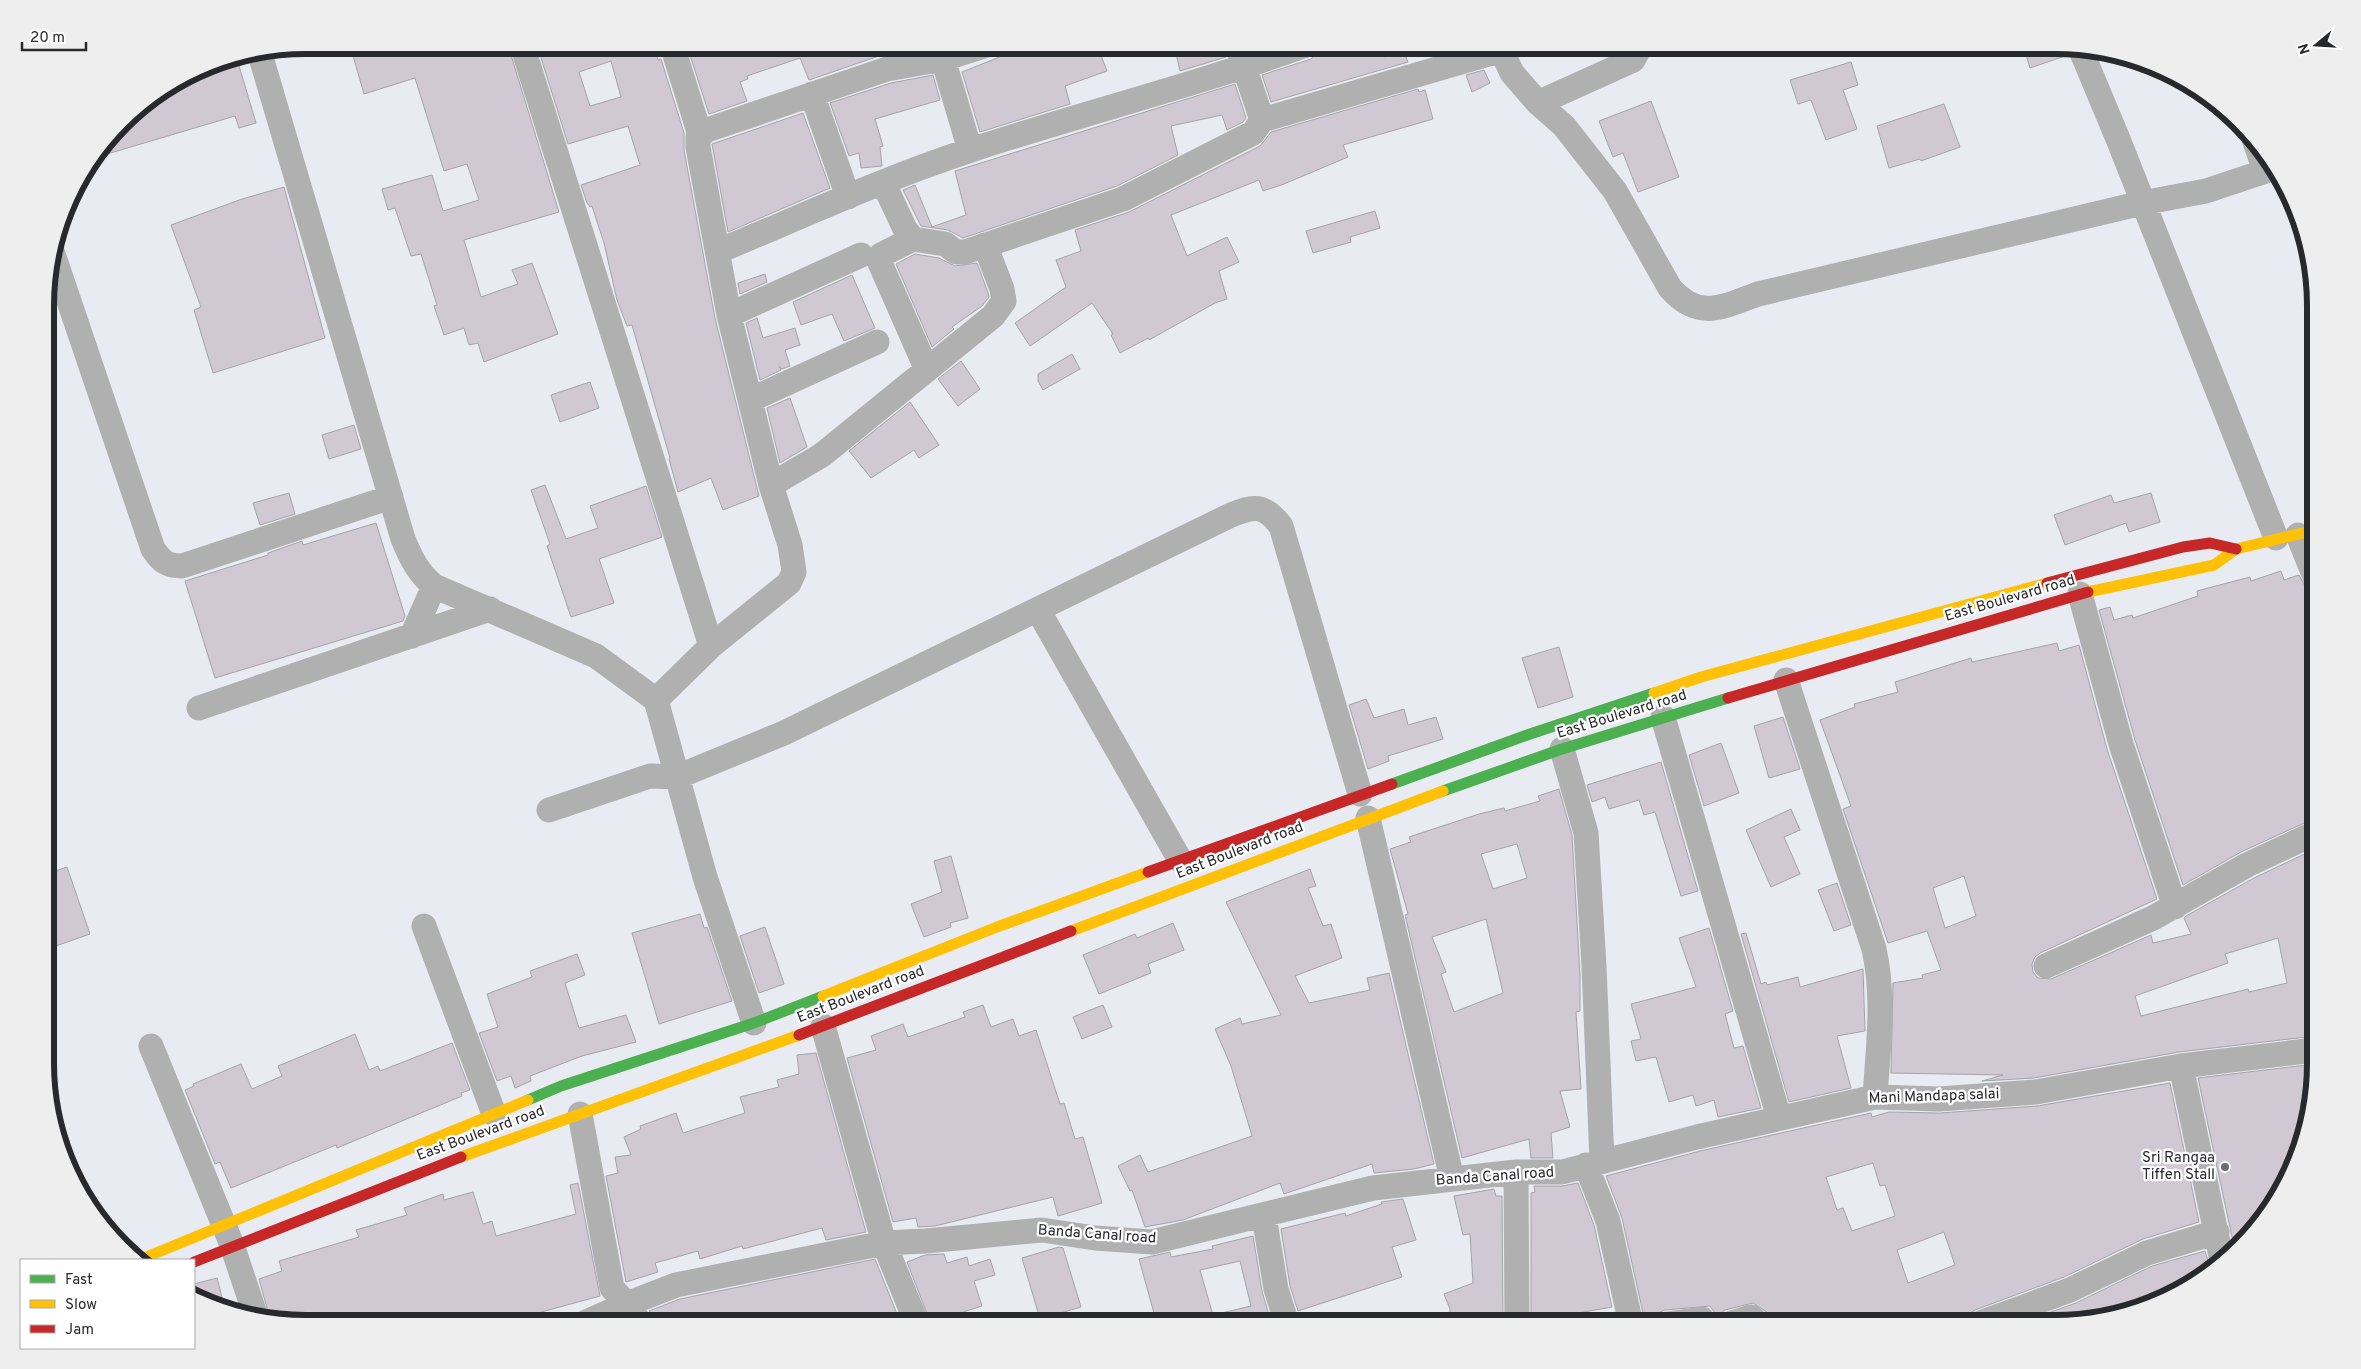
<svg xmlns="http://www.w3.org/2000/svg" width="2361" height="1369" font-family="Overpass,sans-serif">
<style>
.building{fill:#d0c8d2;stroke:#a4a4a8;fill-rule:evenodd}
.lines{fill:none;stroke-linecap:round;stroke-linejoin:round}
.street{stroke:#b0b0b0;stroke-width:25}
.fast{stroke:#4caf50;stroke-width:11}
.slow{stroke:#ffc107;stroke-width:11}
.jam{stroke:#c62828;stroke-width:11}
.poi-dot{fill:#6b6d72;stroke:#fff;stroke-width:2}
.labels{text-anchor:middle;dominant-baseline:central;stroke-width:4.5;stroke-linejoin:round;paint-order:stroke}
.street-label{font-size:15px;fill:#28292d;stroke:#fff}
.poi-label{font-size:15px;fill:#28292d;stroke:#fff;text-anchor:end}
.rim{fill:none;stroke:#28292d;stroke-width:6}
</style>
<rect width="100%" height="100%" fill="#e8ebf2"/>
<path class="building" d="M350,45H508L559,212L464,240L481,297L518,284L512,270L532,263L558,334L484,362L478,343L469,345L464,328L444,335L434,306L437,305L421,254L411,256L395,208L388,210L382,189L432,175L443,211L479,200L467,164L444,171L415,78L364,94Z
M537,45H654L658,60L661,59L684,133V150L715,318L759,496L723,510L711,478L678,492L669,459L670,458L632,325L627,326L617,300L604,243L592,206L590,207L587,203L581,185L640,165L628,126L568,144ZM611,61L621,97L590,106L579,72Z
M700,45H926L927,47L882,55L809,80L800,58L747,76L748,79L740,82L747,101L709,114L688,49Z
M1042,45H1066L1068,51L1085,45H1097L1107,71L1065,86L1070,104L980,132L962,72L1007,54Z
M1174,45H1223L1226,57L1180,71Z
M1332,45H1380L1384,57L1403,50L1408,62L1271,102L1262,75L1311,59L1319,50Z
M2033,45L2066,46L2068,55L2030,68L2024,48Z
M237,59L256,123L239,128L235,116L97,157L134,110L206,65Z
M1851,62L1858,85L1843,90L1857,129L1826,140L1811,100L1798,104L1790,80Z
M1484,70L1490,83L1472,92L1466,75Z
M933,75L940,100L875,119L883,146L880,147L882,166L861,168L859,153L849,156L830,103L891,83Z
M1235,84L1246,118L1243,122L1227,130L1222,115L1171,126L1178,155L1117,186L963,238L948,230L921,226L903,190L915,185L932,227L966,215L955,171Z
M1418,89L1419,92L1425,90L1433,119L1343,145L1348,157L1284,184L1263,191L1259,180L1171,215L1187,256L1227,237L1239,262L1219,271L1227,299L1215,303L1149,340L1148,338L1120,353L1111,335L1113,334L1092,303L1030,346L1015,323L1066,287L1056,260L1081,251L1075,230L1129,212L1260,146L1271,132Z
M1651,101L1679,177L1638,192L1623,153L1613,157L1599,121Z
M1944,104L1960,147L1921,161L1920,159L1889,168L1877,126Z
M803,113L830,188L728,232L712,144Z
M284,187L325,338L213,373L194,310L201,307L171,225L242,199Z
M1375,211L1380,228L1350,237L1351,242L1313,253L1306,231Z
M915,254L939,258L955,266L977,263L988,293L989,297L982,306L952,327L954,329L932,347L896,264Z
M765,274L767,282L740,294L738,283Z
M852,275L875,328L844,341L832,314L801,325L793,302Z
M757,318L763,338L795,328L800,345L785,350L790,366L782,369L779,366L781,370L760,380L746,323Z
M1072,354L1080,369L1043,390L1038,381V374Z
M961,361L980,389L958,406L938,379Z
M590,382L599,408L560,422L551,395Z
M790,398L807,447L780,463L767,408Z
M910,402L939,445L919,458L914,450L871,478L849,451Z
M354,425L361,449L329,459L322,435Z
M545,485L566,539L598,528L590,506L646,486L662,537L599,559L614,603L571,617L547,546L550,544L531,490Z
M289,493L295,514L260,525L253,503Z
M2151,493L2160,522L2129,532L2126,523L2065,545L2054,515L2111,495L2114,503Z
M376,523L405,616L403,621L215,678L185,581L268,555V553L302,541L303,545Z
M2281,571L2284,580L2299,575L2306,588L2315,591V728L2309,730L2315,759L2309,761L2315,776V792L2305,796L2313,819L2241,852L2183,885L2135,740L2099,610L2110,607L2114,620L2132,615L2133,618L2198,596L2197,591L2250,577L2251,581Z
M2057,643L2059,651L2079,645L2107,749L2157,899L2040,953L2035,957L2032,964L2033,972L2038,978L2051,979L2151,935L2153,943L2191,934L2184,918L2186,916L2254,878L2315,849V1036L2179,1052L2034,1078L1982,1081L2003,1075L1891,1073L1893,983L1923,978L1922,975L1941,970L1927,931L1888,943L1843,809L1851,806L1820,720L1855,707L1854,704L1898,692L1895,682L1971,658L1972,662ZM1964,876L1976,916L1945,928L1933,888ZM2278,938L2287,983L2249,992L2248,989L2141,1016L2135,996L2228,963L2225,954Z
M1559,647L1573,697L1538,708L1522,658Z
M1366,699L1374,718L1404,709L1408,725L1436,717L1443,739L1388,756L1389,761L1368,769L1349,705Z
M1783,717L1800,769L1769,778L1754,726Z
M1721,743L1739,793L1704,806L1689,755Z
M1661,762L1698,891L1681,896L1655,812L1644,815L1639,800L1609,809L1605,797L1592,802L1587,785Z
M1559,789L1572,835L1580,975V1011L1576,1012L1581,1089L1560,1091L1570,1127L1551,1133L1553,1158H1531L1529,1139L1462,1158L1405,915L1408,914L1390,849L1411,842L1409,837L1479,814L1504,808L1505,811L1540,801L1538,796ZM1517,844L1527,878L1493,889L1481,854ZM1486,919L1503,993L1454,1012L1441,974L1446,972L1432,937Z
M1791,809L1800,830L1784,837L1800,874L1771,887L1746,830Z
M951,856L968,918L950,923L951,927L924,937L911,904L942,892L934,861Z
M67,867L90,934L47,949V874Z
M1310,869L1316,886L1308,888L1323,926L1331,924L1342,958L1295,976L1309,1003L1370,990L1367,978L1389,973L1434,1164L1414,1169L1374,1173L1372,1164L1284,1194L1280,1183L1183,1220L1145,1227L1132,1190L1130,1191L1118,1166L1140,1155L1148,1172L1252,1136L1231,1066L1215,1029L1240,1018L1242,1024L1281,1015L1226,902Z
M1837,883L1851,925L1834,931L1818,890Z
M700,914L704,928L707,927L732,1001L659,1024L632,933Z
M1173,923L1184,950L1148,964L1151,973L1099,994L1083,955L1135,934L1137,938Z
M765,927L784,984L759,993L740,936Z
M1709,928L1733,1011L1725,1014L1734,1048L1743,1046L1761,1108L1718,1117L1714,1100L1696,1106L1693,1095L1669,1102L1656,1057L1636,1061L1631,1041L1641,1039L1631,1004L1696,987L1679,938Z
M1746,933L1761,984L1766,982L1767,985L1798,977L1800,987L1863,969L1865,1031L1837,1036L1851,1088L1789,1102L1741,934Z
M577,954L585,975L565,983L579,1028L626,1015L636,1042L582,1056L530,1076L531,1081L515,1088L511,1076L497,1081L479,1033L498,1027L487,994L532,977L530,971Z
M983,1005L991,1027L1013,1019L1019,1036L1036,1030L1060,1104L1064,1103L1075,1139L1083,1137L1102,1203L1058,1216L1053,1197L935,1226L918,1227L916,1218L893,1222L847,1058L876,1050L871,1036L903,1024L908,1037L965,1017L963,1012Z
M1103,1005L1112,1027L1082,1039L1073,1017Z
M355,1034L369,1070L378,1066L380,1071L452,1043L470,1090L461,1093L462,1096L337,1148L336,1145L231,1188L220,1162L215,1164L185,1090L194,1086L193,1084L241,1064L252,1089L282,1076L278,1066Z
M816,1053L866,1232L826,1240L822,1228L743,1249L742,1246L700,1259L698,1251L655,1263L658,1272L626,1282L606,1176L618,1173L615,1157L631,1155L624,1137L641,1129L640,1126L676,1113L683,1133L745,1113L740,1097L779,1087L777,1080L799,1074L797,1055Z
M2315,1064L2313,1092L2307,1093L2309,1103L2304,1104L2308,1117L2302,1147L2281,1194L2235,1251L2198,1078Z
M2170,1083L2199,1222L2143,1239L2064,1277L1975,1310L1969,1314L1966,1323L1885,1324L1882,1316L1864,1324L1773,1323L1768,1313L1753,1303L1725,1310L1717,1316L1710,1306L1665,1310L1658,1313L1653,1320L1645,1322L1622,1218L1606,1176L1700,1151L1871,1113L1872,1117L1889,1112L1940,1113L2037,1106ZM1873,1163L1880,1186L1885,1185L1895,1216L1852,1231L1843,1208L1837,1210L1826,1177ZM1944,1232L1955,1265L1908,1283L1897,1250Z
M578,1183L600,1296L523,1317L525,1320L514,1324H306L270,1319L259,1279L282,1271L279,1261L359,1237L356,1230L407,1215L404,1208L443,1194L444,1200L473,1192L483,1224L492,1221L496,1236L576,1214L570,1185Z
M1578,1183L1594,1225L1612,1307L1567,1315V1320L1531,1324V1193L1535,1192L1534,1186H1562Z
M1494,1189L1496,1196H1502L1503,1324H1450V1309L1444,1294L1473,1283L1470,1234L1463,1235L1454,1196Z
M1403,1199L1416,1240L1392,1247L1402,1277L1298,1311L1290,1286L1281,1229L1345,1213L1346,1216L1382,1204L1381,1202Z
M1253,1236L1262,1291L1270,1319L1250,1324H1157L1139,1259L1170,1252L1171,1257L1213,1249L1212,1246ZM1240,1261L1251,1306L1213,1315L1200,1270Z
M1059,1247L1063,1248L1081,1307L1040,1319L1022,1258Z
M2205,1251L2211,1270L2186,1289L2123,1315L2072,1323H2020L2076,1303L2152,1266Z
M944,1254L947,1263L967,1257L969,1266L990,1259L995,1275L974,1281L982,1306L957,1314L960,1324H931L907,1262L925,1255Z
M875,1259L901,1324H655L649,1311L680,1299Z
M217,1278L223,1301L212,1304L194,1297V1284Z"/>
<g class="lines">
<path class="street" d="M522,45L711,646
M672,45L700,135
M1237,45L1262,120
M1499,45L1512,73L1538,103L1564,126L1615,191L1670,288C1699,321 1722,307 1758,294L2142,203L2206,191L2275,168
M2080,48L2118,139L2276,538
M260,54L403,539C411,558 418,573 434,586L596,656L656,700
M943,59L970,150
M812,94L848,197
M1538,103L1633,60L1641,45
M2254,139L2265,171
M883,182L905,229L913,239L945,244L956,252H965L1123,199L1253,133L1262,120L1502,50
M913,239L881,255L880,263L927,370
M719,251C803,216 885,178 971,150C1083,113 1196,85 1306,45
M53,254L153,549C161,561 167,566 182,566L391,497
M729,315L861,255
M750,400L877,342
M771,485L822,455L993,316L1004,301L1002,289L985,245
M2298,535L2315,577
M2080,594L2121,744L2175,907
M1038,610L1180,860
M412,636L434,586
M1786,680L1874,949C1885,998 1878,1048 1875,1097
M199,708L490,609
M1663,717L1779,1118
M1562,749L1586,833L1594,966L1602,1161
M549,810L650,776L677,777L784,733L1229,516C1254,505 1264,504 1281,526L1360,794
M1368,818L1452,1179
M424,926L494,1114
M2046,966L2153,918L2247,865L2315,833
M754,1023L705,877L656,700L711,646L789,583L794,572L790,545L771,485L729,315L698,147V137L707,130L887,69L943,59L987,45
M823,1026L884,1243L917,1324
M151,1046L232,1245L256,1317
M2181,1066L2222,1261
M580,1114L612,1288L627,1304L641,1324
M1586,1165L1608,1221L1631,1324
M1516,1172L1517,1324
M1264,1216L1276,1289L1287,1324
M1980,1323L2070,1290L2147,1253L2217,1232
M582,1324L627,1304L676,1285L884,1243L926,1241L1042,1230L1095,1238L1152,1242L1373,1188L1516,1172H1562L1697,1137L1875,1097L1939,1099L2036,1092L2181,1066L2315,1050
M1667,1324L1702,1319L1705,1324
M1729,1324L1751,1317L1759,1324"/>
<path class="fast" d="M1392,784L1530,734L1654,693
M1443,791L1562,749L1728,698
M528,1100L561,1086L754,1023L823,996"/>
<path class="slow" d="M2088,592L2214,565L2236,549L2315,530
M1654,693L1701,677L2047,583
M1071,931L1443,791
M823,996L997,927L1148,872
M461,1157L799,1035
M139,1260L528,1100"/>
<path class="jam" d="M2047,583L2183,547L2210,543L2236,549
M1728,698L2088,592
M1148,872L1392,784
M799,1035L1071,931
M194,1262L461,1157"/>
</g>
<circle class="poi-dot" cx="2225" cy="1167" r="5"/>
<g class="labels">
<g class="street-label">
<text transform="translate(2010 599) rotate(-16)">East Boulevard road</text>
<text transform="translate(1622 715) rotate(-17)">East Boulevard road</text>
<text transform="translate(1240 851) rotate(-21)">East Boulevard road</text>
<text transform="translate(861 995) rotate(-21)">East Boulevard road</text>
<text transform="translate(1934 1097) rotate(-2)">Mani Mandapa salai</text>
<text transform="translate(481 1134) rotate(-20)">East Boulevard road</text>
<text transform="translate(1495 1177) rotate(-4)">Banda Canal road</text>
<text transform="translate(1097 1235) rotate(4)">Banda Canal road</text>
</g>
<g class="poi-label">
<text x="2215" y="1158">Sri Rangaa<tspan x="2215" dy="17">Tiffen Stall</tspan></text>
</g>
</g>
<path d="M0 0H2361V1369H0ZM306 54H2055A252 252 0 0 1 2307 306V1063A252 252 0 0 1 2055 1315H306A252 252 0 0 1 54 1063V306A252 252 0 0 1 306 54Z" fill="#eee" fill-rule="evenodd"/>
<path class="rim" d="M306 54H2055A252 252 0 0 1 2307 306V1063A252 252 0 0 1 2055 1315H306A252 252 0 0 1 54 1063V306A252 252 0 0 1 306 54Z"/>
<rect x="20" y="1259" width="175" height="90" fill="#ffffff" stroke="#a9a9ab"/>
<rect x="30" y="1275" width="25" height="8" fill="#4caf50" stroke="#a9a9ab"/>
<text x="65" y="1284" font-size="15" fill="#28292d">Fast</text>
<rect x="30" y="1300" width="25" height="8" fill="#ffc107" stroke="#a9a9ab"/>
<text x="65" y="1309" font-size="15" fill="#28292d">Slow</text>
<rect x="30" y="1325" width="25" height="8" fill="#c62828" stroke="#a9a9ab"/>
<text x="65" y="1334" font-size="15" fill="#28292d">Jam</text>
<g transform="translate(2316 45) rotate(252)" stroke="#ffffff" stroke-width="4" paint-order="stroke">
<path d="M0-4L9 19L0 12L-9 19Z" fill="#28292d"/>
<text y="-8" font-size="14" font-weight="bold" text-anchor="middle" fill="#28292d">N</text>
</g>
<path d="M22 42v8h64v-8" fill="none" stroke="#28292d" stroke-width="2.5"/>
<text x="30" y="42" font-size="15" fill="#28292d" stroke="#ffffff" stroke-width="4" paint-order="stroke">20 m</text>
</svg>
